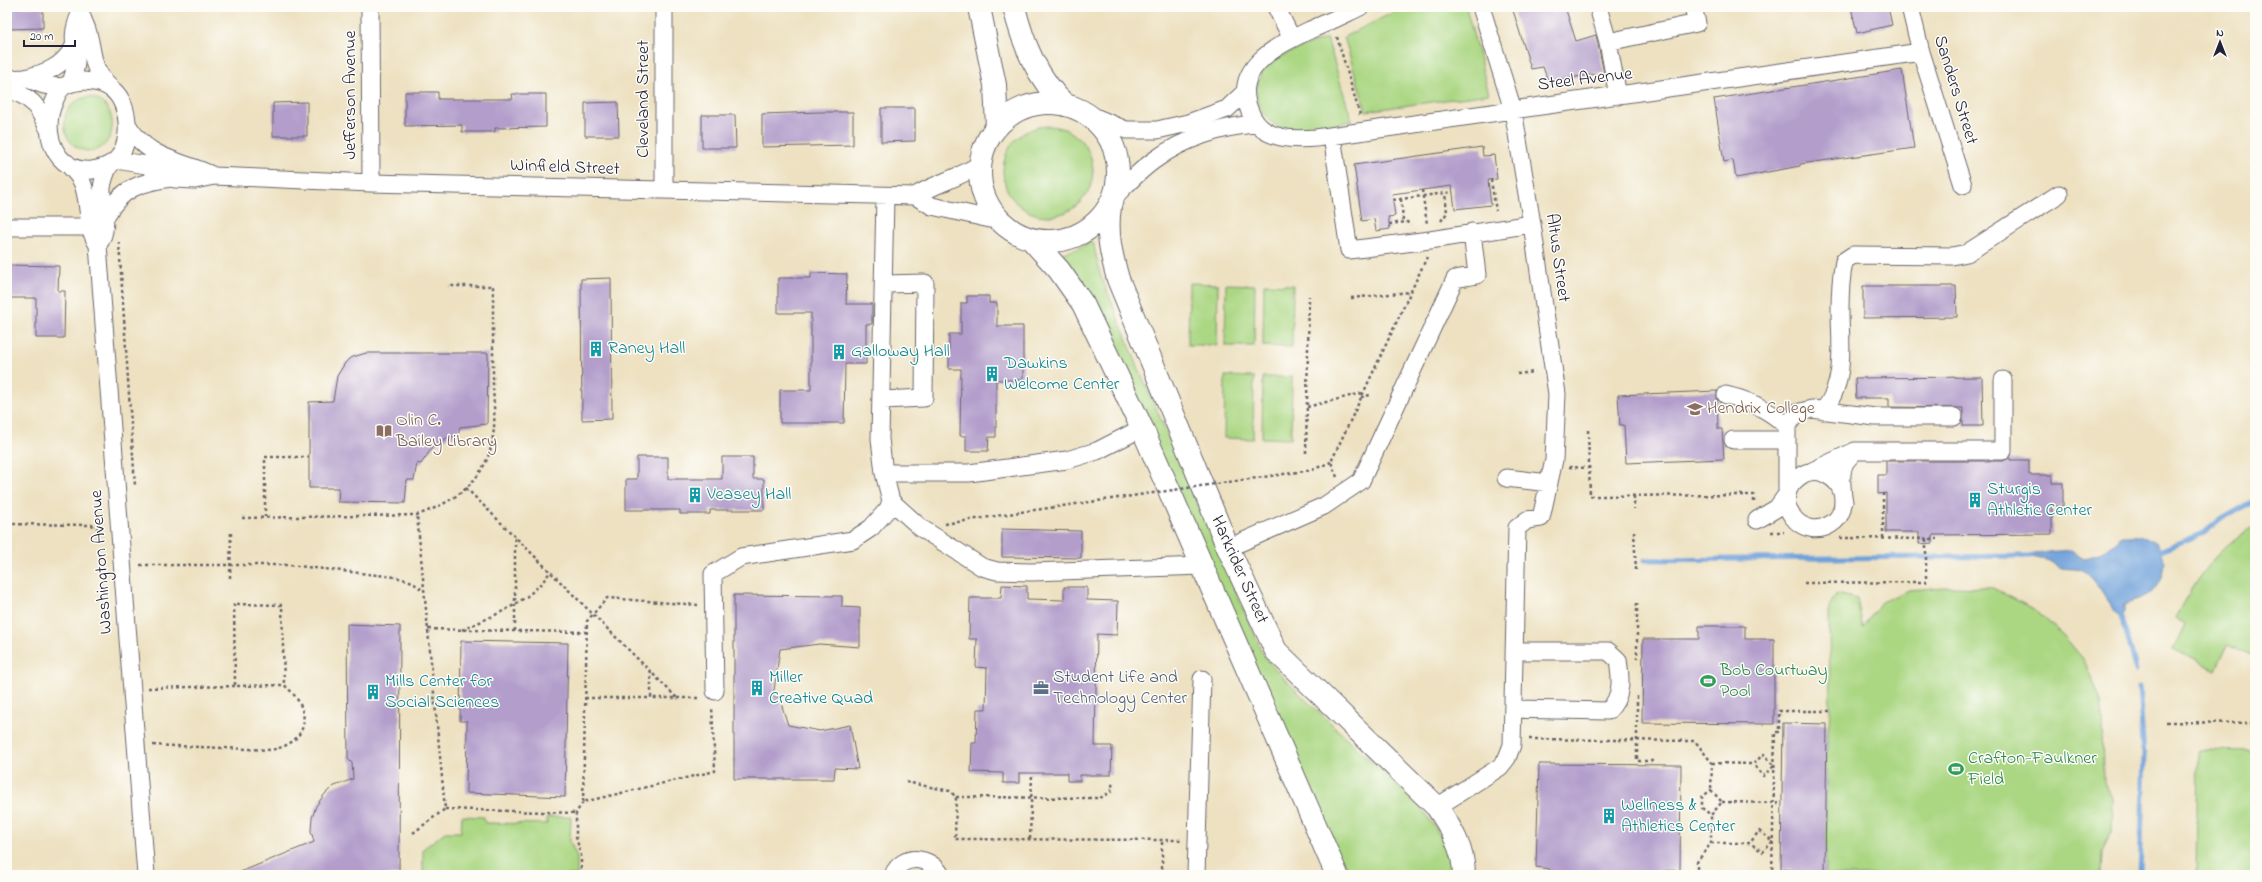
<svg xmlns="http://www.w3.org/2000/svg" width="2262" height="882" font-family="'Indie Flower',sans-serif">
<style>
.green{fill:#abd783;stroke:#667c5f}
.water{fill:#70a1da;stroke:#49628a}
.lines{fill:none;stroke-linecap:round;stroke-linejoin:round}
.stream{stroke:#70a1da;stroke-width:5}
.building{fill:#b29dcb}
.minor-casing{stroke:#69656a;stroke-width:19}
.major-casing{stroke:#69656a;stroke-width:24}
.path{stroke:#69656a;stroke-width:2.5;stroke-dasharray:3 3;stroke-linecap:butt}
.minor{stroke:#fff;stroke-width:17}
.major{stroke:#fff;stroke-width:22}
.path-bridge{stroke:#69656a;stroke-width:2.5;stroke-dasharray:3 3;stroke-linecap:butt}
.labels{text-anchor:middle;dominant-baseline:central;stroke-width:3;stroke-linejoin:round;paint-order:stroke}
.street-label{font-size:18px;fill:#22223b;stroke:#fdfcf7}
.culture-label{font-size:18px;fill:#0d838f;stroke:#fdfcf7;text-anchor:start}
.education-label{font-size:18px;fill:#785e54;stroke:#fdfcf7;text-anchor:start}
.leisure-label{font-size:18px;fill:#27864d;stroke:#fdfcf7;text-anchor:start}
.service-label{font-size:18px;fill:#4e5e75;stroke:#fdfcf7;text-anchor:start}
</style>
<rect width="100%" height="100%" fill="#fdfcf7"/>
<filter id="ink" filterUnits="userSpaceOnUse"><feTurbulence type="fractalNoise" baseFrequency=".025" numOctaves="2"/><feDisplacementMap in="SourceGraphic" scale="8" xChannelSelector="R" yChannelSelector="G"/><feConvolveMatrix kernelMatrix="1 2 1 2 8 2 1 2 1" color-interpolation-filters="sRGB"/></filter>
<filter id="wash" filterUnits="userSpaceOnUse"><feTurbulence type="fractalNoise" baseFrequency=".012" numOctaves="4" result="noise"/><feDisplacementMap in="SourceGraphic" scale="16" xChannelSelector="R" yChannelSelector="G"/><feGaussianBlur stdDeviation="0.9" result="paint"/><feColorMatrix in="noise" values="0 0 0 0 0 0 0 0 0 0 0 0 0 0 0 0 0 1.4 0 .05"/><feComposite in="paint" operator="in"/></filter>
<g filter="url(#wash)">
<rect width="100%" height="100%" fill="#ede1c1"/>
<path class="green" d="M1404,7H1466L1489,94L1366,111L1344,37Z
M1327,38L1352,121C1334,124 1313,131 1295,131C1263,130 1243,91 1267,67C1282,52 1308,46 1327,38Z
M89,97C123,102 117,153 88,151C58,148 55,101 89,97Z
M1003 171a45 45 0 1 1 90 0a45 45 0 1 1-90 0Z
M1093,241L1100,274L1139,369L1262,652L1272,666L1308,702L1420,807C1436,827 1451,849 1453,875H1347L1059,254L1077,249Z
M1189,283L1218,284L1217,345H1188Z
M1226,284L1255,285L1254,346H1225Z
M1264,284L1293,285L1292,347L1263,346Z
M1225,376L1254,377L1253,439L1224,438Z
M1263,377H1292L1291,439L1262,438Z
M2255,526V658L2228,645L2216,670L2173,649L2185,624L2175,618C2194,581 2217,546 2255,526Z
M1946,587L1993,588L2035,610L2063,635L2084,660L2102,704L2103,784L2113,798L2112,832L2102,852L2101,875H1826V759L1830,711L1829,607L1836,594L1857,599L1863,628L1881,602L1909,590Z
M2198,750L2255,751V875H2196Z
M462,816L484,817L485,823L547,824V817H571L570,842L577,857V875H423V849L445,832H461Z"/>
<path class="water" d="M2122,536C2129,536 2138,535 2144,537C2171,544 2167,576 2152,592C2146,599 2133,601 2124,605V612L2120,616C2110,610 2097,580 2086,573C2078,567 2071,570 2062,568C2057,567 2053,563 2049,561C2042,558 2037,560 2031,556L2034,553L2071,550L2084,558L2099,554Z"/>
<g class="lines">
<path class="stream" d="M2161,550L2204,533L2221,519L2255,500
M1645,560L2031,556
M2120,616L2128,638L2136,670
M2139,687L2144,755L2140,875"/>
</g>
<g id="blocks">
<path class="building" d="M10,7H43V28L10,29Z
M1512,7H1565L1576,41L1596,35L1604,73L1548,81L1543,67L1531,69Z
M1851,7H1888L1892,25L1857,33Z
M1902,70L1914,148L1800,164V166L1736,178L1733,160L1724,162L1714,99Z
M405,92H438V99H513L512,94H546V127L495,128V132H462V125L405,126Z
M307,102V136H273V103Z
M618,102L619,136H585V103Z
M881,108H915V141L881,142Z
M820,112H853V145L762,147V114Z
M702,115H735L736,148H702Z
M1482,147L1483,156L1494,155L1497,179L1488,180L1491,205L1455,209L1452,186L1392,194L1395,216L1388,217L1390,229L1376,231L1374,219L1362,221L1354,165Z
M7,265L59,266L58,291H65L64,338H36V298H7Z
M811,273L847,274L846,304H872V324H866V364H845L844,423H780V390H811V313H778V278H811Z
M611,278L612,419L582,420L581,279Z
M1863,286H1956L1957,317L1863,318Z
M967,296H989V303H997V326H1023V380H996V437H989L988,451H966V436H960L961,369H949V334H961V303H967Z
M366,353H488L487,424L460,427L458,436L449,437L434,445L421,464L417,463L414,480H407L405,503L338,502L339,488H309V402L333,401L337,376L345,363L350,358Z
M1982,377L1983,426H1963V408L1889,407V398H1856L1855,378Z
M1717,391L1718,429H1722L1724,459L1626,463L1624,425H1620L1618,395Z
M637,457H668V479H722V457H753V479H764V510H710V514H680V510H626V479H637Z
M2010,457V460H2029V475H2052V483H2063V506H2052V534L1933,535V543L1919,544V532H1886V493L1878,494V475H1886V461H2003Z
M1002,529L1081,531V558L1002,557Z
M1002,585L1027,586V599L1064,600V587H1087V600L1118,601L1117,635L1097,634L1095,746H1112L1111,775H1080V781H1067V773H1019V783H1003V773L971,772L972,743H976L977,709H986L987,668L976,667L977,639H969L970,598H1001Z
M734,595L842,596V607L860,608V647L819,644L780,649L773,697H779L788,725L820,731L850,725L858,769L835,768L834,779H734Z
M347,624L400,626L399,875H233L314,842L311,831L312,818L316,806L324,795L332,787L353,779L352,763L348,759Z
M1699,626H1745V639H1774V724L1642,723L1643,639H1699Z
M461,641L568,643L565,797L466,793L467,721H460Z
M1783,723L1827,724L1825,875H1794L1795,870L1781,869Z
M1539,764L1681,765L1680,870L1665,871V875H1550V869L1536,867Z"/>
</g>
</g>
<g filter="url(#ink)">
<use href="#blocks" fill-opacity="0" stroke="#69656a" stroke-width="1"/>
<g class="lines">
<defs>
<path id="minor" d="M80,7C80,17 86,24 88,33C95,59 90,66 110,87
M370,7L371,183
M1276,7L1292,39
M1360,7C1343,15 1327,23 1310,30C1274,47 1227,70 1253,118C1265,140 1294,140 1316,138L1921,52
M1598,7L1608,42L1618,96
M1910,7L1921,52L1963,185
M1608,42L1697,23L1693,7
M25,78C46,73 62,67 73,48
M7,79L25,78L44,85L62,87
M84,81C93,82 102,82 110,88C130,100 133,142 117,159C112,165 100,169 92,170C54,173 41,131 54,102C56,97 59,90 63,87C69,82 77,82 84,81Z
M71,83C73,75 77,66 76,58C74,40 72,32 80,14
M7,89C32,97 37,105 48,128
M1083,112L1126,130H1157L1188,123L1227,109L1245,92
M127,124C149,161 179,159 214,176
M1332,136L1349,250L1430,240L1532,224
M117,160L146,165L175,179L195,180L214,176L371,183L915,196L932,206L999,221
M67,163C72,169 79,175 82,182C91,203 85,226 98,245L146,875
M664,190V7
M885,196L880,439L884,473H969L1067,460L1097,451L1142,428
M915,196C936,183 960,178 980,164
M1115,196C1128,183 1141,169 1156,159C1183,139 1223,126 1256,124
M106,216C121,188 141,182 171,178
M7,227H90
M98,245C111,226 101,209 102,188C103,179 106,172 110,164
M1726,395C1749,400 1769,410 1787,426
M883,400L924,398L925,283L885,284
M1823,411C1847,382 1840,344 1840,310C1840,293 1841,277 1844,261L1853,255L1952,256L1967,253L2059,194
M1733,440H1787
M1812,471L1855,451H2003V380
M884,473L891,501L921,528L982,567L997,571L1032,572L1203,566
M1506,478L1549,483
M1844,502C1842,488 1838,480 1825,474C1818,470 1808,471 1802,475C1764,498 1804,548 1835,521C1852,505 1835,481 1845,463C1847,459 1852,455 1855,451
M1757,520L1777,508L1787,494V426L1797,413L1812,409L1875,417H1954
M1228,548L1324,506L1361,481L1455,279L1477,275L1472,232
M715,691L713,574L741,557L853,540L871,528L888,509L891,501
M1513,709L1608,711C1623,696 1621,679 1618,660L1608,651H1514
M1437,807L1500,767L1507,758L1512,745L1517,528L1527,520L1541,518L1554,460L1557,394L1532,224L1513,110L1481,7
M893,875C902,853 931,856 941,875
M1196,875L1202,679"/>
<path id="major" d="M979,7L995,85L997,127
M1014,7C1023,44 1037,78 1065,105
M980 172a69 69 0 1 1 138 0a69 69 0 1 1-138 0Z
M1110,207C1106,232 1111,254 1118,279L1228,548L1276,651L1437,807C1451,828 1464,849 1464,875
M1031,239L1059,270L1083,304L1142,428L1337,875"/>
</defs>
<use href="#minor" class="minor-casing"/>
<use href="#major" class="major-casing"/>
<path class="path" d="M1337,37L1360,115
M1491,180L1496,211
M1422,190L1427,224
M1401,199L1403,219L1411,225
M1393,200L1453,192
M1441,221L1447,213L1445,193
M1389,224L1407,222
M119,242L135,486
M1351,298L1410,292
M1517,374L1535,372
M1361,397L1370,395
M1307,407L1362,393
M1588,430L1590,496L1754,495V503
M1306,453L1309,296
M1569,467L1588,468
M1337,477L1331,462L1427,257
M466,488L677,698H651V672
M1634,496V509
M265,517V457H309
M242,518L417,515C455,502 488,479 493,436C496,418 493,399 493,381C493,349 493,318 493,286H448
M7,524L92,525L102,532
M945,524L1021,512
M1634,531L1636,571
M1771,532H1784
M515,538V631L586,632
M1840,538L1937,539
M1883,538V493
M140,565H289L395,577L410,581L424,591
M230,578L231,530
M1804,583L1926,582V539
M1637,603V659
M428,629L515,631
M462,630C496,614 528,604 550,572
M148,688L235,686
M1637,696V761H1652V765
M585,698H651
M677,698H700
M2166,722L2255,723
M1529,739L1695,741L1712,763L1711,790
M153,745L270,750C310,744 314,709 284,685L282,605L234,604L235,686L284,685
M1712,763L1753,764L1764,754L1774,766L1763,776L1753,764
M906,782L950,791L956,797L955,839L1181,840
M1711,790L1722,802L1711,815L1702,808V797Z
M956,797L1100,798L1111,792L1113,781
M583,802L587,621L607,598L698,605
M1722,802L1782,803
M445,809L576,813
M413,833L445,809L417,515
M1030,839L1032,773
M1711,843H1750L1763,852L1773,841L1759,831L1750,843
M581,875V855L576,837V813L583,802L715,771L712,707
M1162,875V840
M1697,875V862L1711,843V815
M1772,875L1775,732H1779V711H1830"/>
<use href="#minor" class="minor"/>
<use href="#major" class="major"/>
<path class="path-bridge" d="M1021,512L1312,470L1331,462"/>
</g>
</g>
<defs>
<symbol id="building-bare" viewBox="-9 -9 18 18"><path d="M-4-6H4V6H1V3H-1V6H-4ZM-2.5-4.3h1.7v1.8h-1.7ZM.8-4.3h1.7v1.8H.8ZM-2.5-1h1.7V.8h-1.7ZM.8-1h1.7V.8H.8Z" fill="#0f9aa8" stroke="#fdfcf7" stroke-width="2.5" paint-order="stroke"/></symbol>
<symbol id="university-bare" viewBox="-9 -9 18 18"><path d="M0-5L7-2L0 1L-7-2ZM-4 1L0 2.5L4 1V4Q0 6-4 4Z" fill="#8d6e63" stroke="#fdfcf7" stroke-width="2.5" paint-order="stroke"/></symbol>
<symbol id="library-bare" viewBox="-9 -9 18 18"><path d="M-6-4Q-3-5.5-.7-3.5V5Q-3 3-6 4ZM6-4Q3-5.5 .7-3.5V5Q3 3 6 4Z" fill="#8d6e63" stroke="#fdfcf7" stroke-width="2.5" paint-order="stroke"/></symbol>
<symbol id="stadium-bare" viewBox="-9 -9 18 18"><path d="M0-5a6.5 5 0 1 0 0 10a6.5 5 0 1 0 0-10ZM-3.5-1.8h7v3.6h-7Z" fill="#2e9e5b" stroke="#fdfcf7" stroke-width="2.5" paint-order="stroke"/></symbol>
<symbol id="office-bare" viewBox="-9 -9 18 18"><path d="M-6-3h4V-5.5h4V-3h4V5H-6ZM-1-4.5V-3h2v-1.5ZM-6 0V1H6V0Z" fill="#5c6f8a" stroke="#fdfcf7" stroke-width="2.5" paint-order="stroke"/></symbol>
</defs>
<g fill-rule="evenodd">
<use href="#building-bare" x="585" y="338" width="22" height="22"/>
<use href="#building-bare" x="828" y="341" width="22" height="22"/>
<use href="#building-bare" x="981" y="363" width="22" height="22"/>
<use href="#university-bare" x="1684" y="398" width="22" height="22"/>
<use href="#library-bare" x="373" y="420" width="22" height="22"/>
<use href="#building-bare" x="684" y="484" width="22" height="22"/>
<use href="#building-bare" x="1964" y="489" width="22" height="22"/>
<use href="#stadium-bare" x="1697" y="670" width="22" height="22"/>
<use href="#building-bare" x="746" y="677" width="22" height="22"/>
<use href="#office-bare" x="1030" y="677" width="22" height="22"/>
<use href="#building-bare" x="362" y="681" width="22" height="22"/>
<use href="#stadium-bare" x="1945" y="758" width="22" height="22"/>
<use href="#building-bare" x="1598" y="805" width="22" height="22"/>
</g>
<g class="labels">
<g class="street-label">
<text transform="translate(1585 80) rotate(-7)">Steel Avenue</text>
<text transform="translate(1955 90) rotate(73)">Sanders Street</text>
<text transform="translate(351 95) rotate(-90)">Jefferson Avenue</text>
<text transform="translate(644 99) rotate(-90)">Cleveland Street</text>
<text transform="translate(565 168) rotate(2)">Winfield Street</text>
<text transform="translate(1557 258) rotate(82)">Altus Street</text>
<text transform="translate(102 562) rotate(-94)">Washington Avenue</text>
<text transform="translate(1239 570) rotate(66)">Harkrider Street</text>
</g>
<g class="culture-label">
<text x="608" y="349">Raney Hall</text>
<text x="851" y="352">Galloway Hall</text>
<text x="1004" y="364">Dawkins<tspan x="1004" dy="21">Welcome Center</tspan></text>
<text x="1987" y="490">Sturgis<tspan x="1987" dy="21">Athletic Center</tspan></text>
<text x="707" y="495">Veasey Hall</text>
<text x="769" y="678">Miller<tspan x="769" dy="21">Creative Quad</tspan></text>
<text x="385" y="682">Mills Center for<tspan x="385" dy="21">Social Sciences</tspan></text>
<text x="1621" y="806">Wellness &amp;<tspan x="1621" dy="21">Athletics Center</tspan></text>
</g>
<g class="education-label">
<text x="1707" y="409">Hendrix College</text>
<text x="396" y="421">Olin C.<tspan x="396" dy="21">Bailey Library</tspan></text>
</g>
<g class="leisure-label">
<text x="1720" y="671">Bob Courtway<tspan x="1720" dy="21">Pool</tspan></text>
<text x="1968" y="759">Crafton-Faulkner<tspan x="1968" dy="21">Field</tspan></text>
</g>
<g class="service-label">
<text x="1053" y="678">Student Life and<tspan x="1053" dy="21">Technology Center</tspan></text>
</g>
</g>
<rect width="2262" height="882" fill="none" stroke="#fdfcf7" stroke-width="24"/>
<g transform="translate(2220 42)" stroke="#fdfcf7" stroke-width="3" paint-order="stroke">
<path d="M0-3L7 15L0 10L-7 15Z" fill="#22223b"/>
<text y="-6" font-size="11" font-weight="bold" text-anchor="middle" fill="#22223b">N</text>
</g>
<path d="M24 40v6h51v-6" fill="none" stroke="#22223b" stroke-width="2"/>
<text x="30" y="40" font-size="12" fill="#22223b" stroke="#fdfcf7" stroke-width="3" paint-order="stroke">20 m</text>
</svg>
